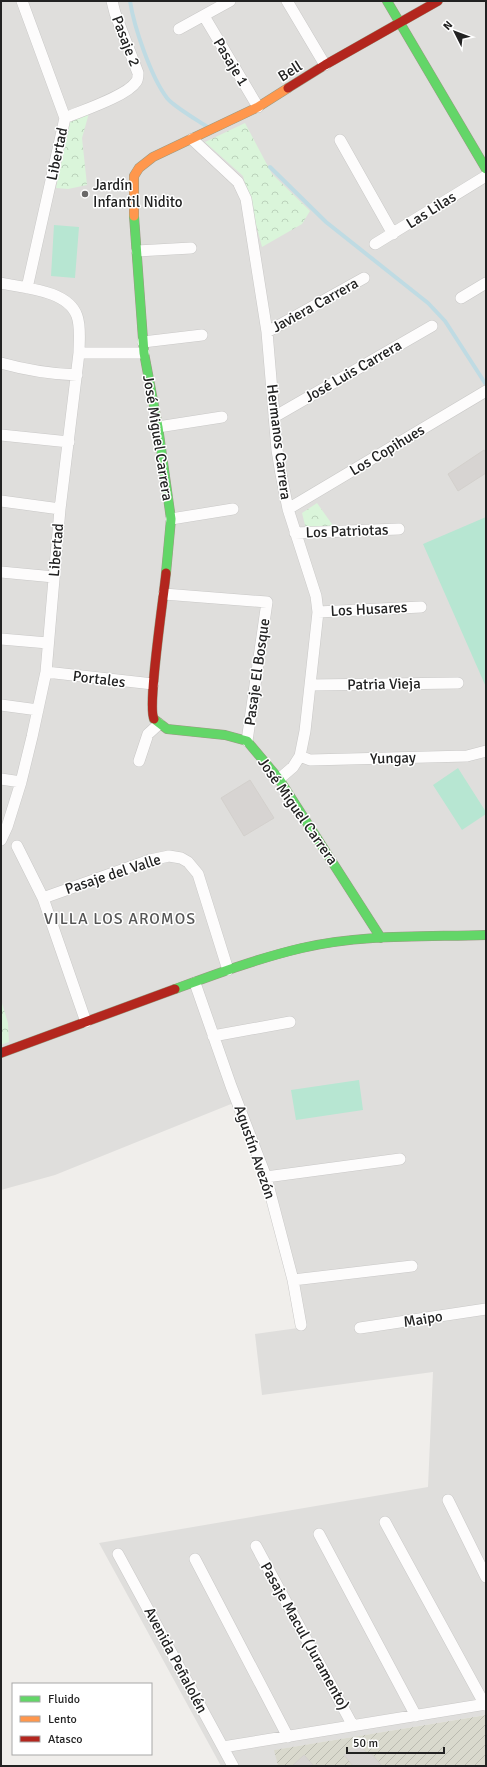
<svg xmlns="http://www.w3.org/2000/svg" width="487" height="1767" font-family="Signika,sans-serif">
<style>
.residential{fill:#dfdedc}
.construction{fill:url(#construction-furrows)}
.park{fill:url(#park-crowns)}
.pitch{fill:#b7e6d2}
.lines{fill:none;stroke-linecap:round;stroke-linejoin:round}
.stream{stroke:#bfdbe3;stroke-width:4}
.building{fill:#d7d4d2;stroke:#d3d0cc}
.street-casing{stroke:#c9c8c7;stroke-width:12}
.fast-casing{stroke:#999a82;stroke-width:10}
.slow-casing{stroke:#999a82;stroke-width:10}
.jam-casing{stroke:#999a82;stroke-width:10}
.street{stroke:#fdfcfc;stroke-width:11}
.fast{stroke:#63d668;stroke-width:9}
.slow{stroke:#ff974d;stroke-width:9}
.jam{stroke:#b3261e;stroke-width:9}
.poi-dot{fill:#6a6968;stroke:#fff;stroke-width:1.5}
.labels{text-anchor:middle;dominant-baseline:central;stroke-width:3;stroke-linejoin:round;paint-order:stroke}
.street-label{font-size:15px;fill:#222;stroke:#fff}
.poi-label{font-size:15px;fill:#222;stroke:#fff;text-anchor:start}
.neighbourhood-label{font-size:16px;letter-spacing:1px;fill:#555;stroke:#fff}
</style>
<defs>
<pattern id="construction-furrows" width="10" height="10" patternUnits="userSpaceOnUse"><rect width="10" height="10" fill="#d9d9cd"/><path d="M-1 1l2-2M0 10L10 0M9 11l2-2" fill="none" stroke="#babab0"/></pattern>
<pattern id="park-crowns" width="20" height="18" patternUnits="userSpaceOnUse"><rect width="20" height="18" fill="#daf5da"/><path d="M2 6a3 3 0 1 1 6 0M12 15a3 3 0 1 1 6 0" fill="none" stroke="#bbd2bb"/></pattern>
</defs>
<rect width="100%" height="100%" fill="#f0eeeb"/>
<path class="residential" d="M1,1H486V1715L275,1750L278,1766H221L99,1543L428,1487L433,1372L262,1395L255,1334L305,1327L241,1100L55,1175L1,1190Z"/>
<path class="construction" d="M486,1715V1766H278L274,1750Z"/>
<path class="park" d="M89,113L82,138L87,185L68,189L56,188L70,121Z
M245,123L272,174L310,211L302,224L262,247L243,176L205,142Z
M317,503L334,527L306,529L302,513Z
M1,1000L8,1023L9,1042L1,1045Z"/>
<path class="pitch" d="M54,225L79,227L75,278L51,276Z
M486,517V687L423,544Z
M458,768L486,812V814L462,830L433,785Z
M359,1080L363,1110L296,1120L291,1090Z"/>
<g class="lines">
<path class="stream" d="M130,1C134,27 151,77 167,98C173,106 197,120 206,126
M270,167L326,222L428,303L445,321L485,383"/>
</g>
<path class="building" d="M484,450L486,453V473L458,491L448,474Z
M250,780L274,818L244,836L221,798Z
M358,1743L368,1754L370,1752L382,1766H353L344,1755Z
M304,1755L314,1766L316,1764L317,1766H292Z"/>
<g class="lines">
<defs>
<path id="street" d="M22,1L65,118L27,288
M287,1L325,65
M204,16L258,107
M179,29L230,1
M65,118C81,111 127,96 136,82C138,80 138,76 138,73L115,13L112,1
M192,139L238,182L246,199L267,332L277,450L281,474L288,509L316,596L318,612L305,731L300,756L293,767L279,779
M340,140L393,234
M375,244L486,176
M137,251L191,248
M1,283C24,288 68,290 77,316C81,327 79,341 79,353L60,509L46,672L32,737L21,782L7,827L1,840
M461,298L486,283
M267,332L364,278
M143,342L202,335
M79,353H144
M1,363C26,370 51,374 77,375
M274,417L432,326
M158,427L222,417
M1,435L69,442
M1,501L60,509
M288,509L486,391
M171,519L233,509
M295,533L399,529
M1,572L54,577
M164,594L267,602L247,741
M318,612L421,607
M1,639L48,643
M46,672L153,684
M311,685L458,683
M1,705L38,710
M300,756L310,760L467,756L486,751
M139,761L148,734L159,724
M1,779L21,782
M17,846L43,898L86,1022
M43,898L150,860L169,856L181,858L188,862L198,874L228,970
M195,983L231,1086L266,1177L293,1280L301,1325
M213,1036L290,1022
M266,1177L400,1159
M293,1280L412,1266
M360,1328L486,1309
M448,1500L486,1577
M385,1522L485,1705
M319,1534L416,1716
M256,1546L353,1726
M118,1554L233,1766
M195,1559L288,1737
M223,1747L486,1704"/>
<path id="fast" d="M387,1L486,169
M134,216L144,353L158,427L171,519L166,573
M154,719L167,729L225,735L247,741L279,779L381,938
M175,989C216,974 259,958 302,948C362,934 425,937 486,935"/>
<path id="slow" d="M134,216V176L139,168L153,157L258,107L288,88"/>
<path id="jam" d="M288,88L325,65L438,1
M154,719C147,707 164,595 166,573
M1,1053L175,989"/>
</defs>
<use href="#street" class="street-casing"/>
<use href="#fast" class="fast-casing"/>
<use href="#slow" class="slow-casing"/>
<use href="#jam" class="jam-casing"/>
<use href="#street" class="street"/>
<use href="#fast" class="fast"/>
<use href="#slow" class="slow"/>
<use href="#jam" class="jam"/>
</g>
<circle class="poi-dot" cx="85" cy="194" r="4"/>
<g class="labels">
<g class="street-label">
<text transform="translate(126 41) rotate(69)">Pasaje 2</text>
<text transform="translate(231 62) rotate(59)">Pasaje 1</text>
<text transform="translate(290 71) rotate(-32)">Bell</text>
<text transform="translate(57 154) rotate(-78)">Libertad</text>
<text transform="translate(431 210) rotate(-32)">Las Lilas</text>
<text transform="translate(315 305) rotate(-29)">Javiera Carrera</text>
<text transform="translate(353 371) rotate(-30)">José Luis Carrera</text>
<text transform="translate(158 438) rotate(81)">José Miguel Carrera</text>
<text transform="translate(279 442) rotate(83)">Hermanos Carrera</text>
<text transform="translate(387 450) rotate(-31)">Los Copihues</text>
<text transform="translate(347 531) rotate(-2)">Los Patriotas</text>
<text transform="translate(56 550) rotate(-85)">Libertad</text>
<text transform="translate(369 609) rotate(-3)">Los Husares</text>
<text transform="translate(257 672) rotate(-82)">Pasaje El Bosque</text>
<text transform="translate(99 679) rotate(7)">Portales</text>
<text transform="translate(384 684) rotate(-1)">Patria Vieja</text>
<text transform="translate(393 758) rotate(-2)">Yungay</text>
<text transform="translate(298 811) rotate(55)">José Miguel Carrera</text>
<text transform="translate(113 874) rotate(-18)">Pasaje del Valle</text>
<text transform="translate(255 1152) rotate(71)">Agustín Avezón</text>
<text transform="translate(423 1319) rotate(-9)">Maipo</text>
<text transform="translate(305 1636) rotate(61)">Pasaje Macul (Juramento)</text>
<text transform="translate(176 1660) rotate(62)">Avenida Peñalolén</text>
</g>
<g class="poi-label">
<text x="93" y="185">Jardín<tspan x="93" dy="17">Infantil Nidito</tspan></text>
</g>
<g class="neighbourhood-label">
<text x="120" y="919">VILLA LOS AROMOS</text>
</g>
</g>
<rect width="487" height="1767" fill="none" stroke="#222222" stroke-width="4"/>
<rect x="12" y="1683" width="140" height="72" fill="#ffffff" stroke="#a7a7a7"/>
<rect x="20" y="1696" width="20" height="6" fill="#63d668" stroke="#a7a7a7"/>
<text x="48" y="1703" font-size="12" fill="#222222">Fluido</text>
<rect x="20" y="1716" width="20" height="6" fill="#ff974d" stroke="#a7a7a7"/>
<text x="48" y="1723" font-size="12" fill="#222222">Lento</text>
<rect x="20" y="1736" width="20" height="6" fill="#b3261e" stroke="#a7a7a7"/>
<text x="48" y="1743" font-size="12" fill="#222222">Atasco</text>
<g transform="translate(455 32) rotate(312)" stroke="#ffffff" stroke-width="3" paint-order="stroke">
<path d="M0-3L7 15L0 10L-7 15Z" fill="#222222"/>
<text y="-6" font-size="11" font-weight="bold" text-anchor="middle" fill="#222222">N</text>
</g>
<path d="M347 1747v6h97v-6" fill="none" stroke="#222222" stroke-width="2"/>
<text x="353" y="1747" font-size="12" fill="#222222" stroke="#ffffff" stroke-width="3" paint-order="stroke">50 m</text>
</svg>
